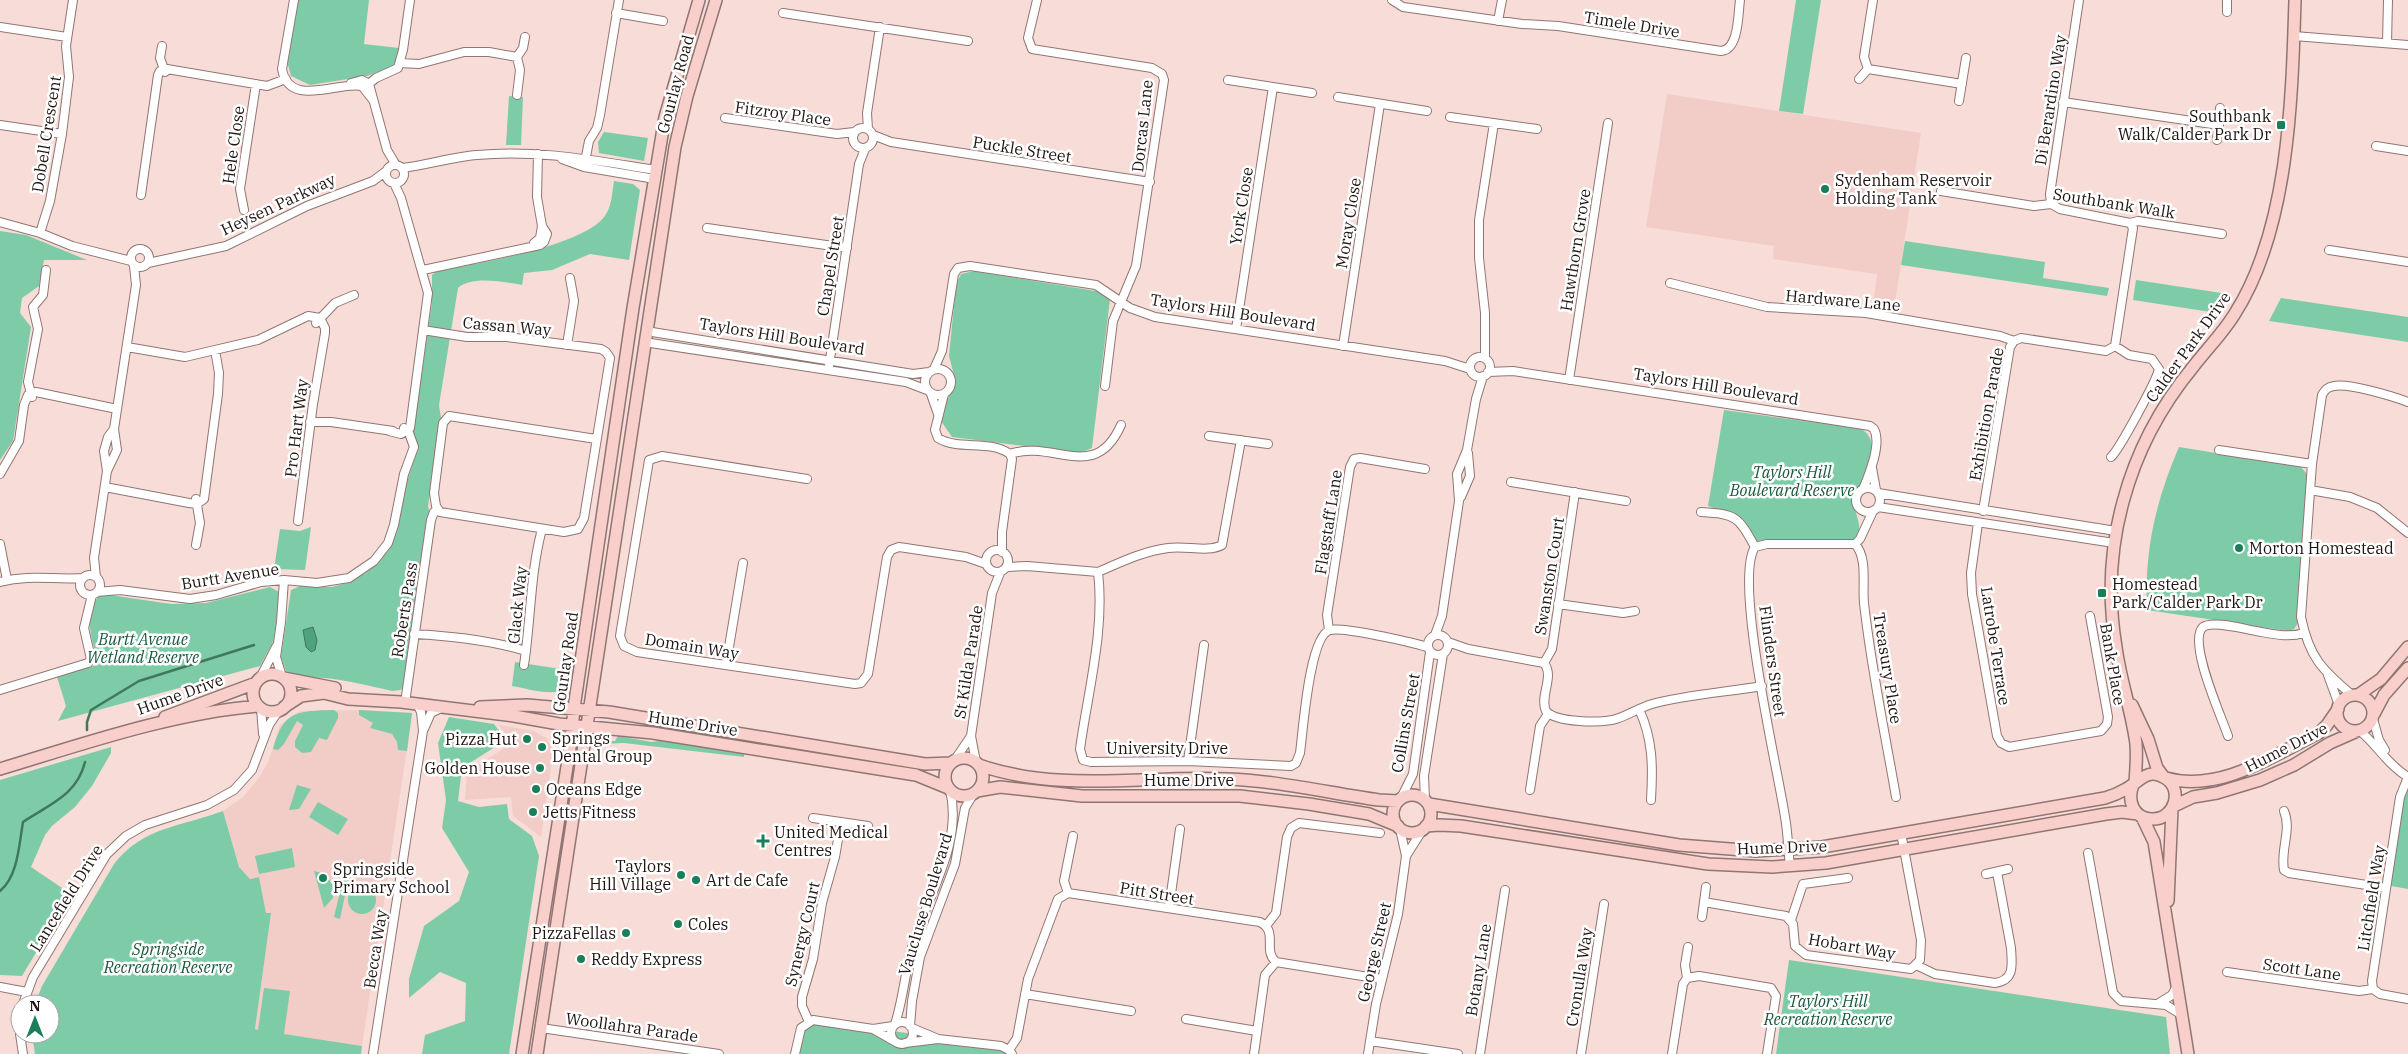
<svg xmlns="http://www.w3.org/2000/svg" width="2408" height="1054" font-family="'IBM Plex Serif',serif">
<style>
.built{fill:#f2cdc7}
.green{fill:#7ecca7}
.water{fill:#4ea27c;stroke:#40785c}
.lines{fill:none;stroke-linecap:round;stroke-linejoin:round}
.stream{stroke:#40785c;stroke-width:2.5}
.street-casing{stroke:#907672;stroke-width:10}
.secondary-casing{stroke:#907672;stroke-width:14}
.street{stroke:#fff;stroke-width:8}
.secondary{stroke:#f8cfcb;stroke-width:11}
.poi-dot{fill:#187f59;stroke:#fff;stroke-width:2}
.labels{text-anchor:middle;dominant-baseline:central;stroke-width:5;stroke-linejoin:round;paint-order:stroke}
.street-label{font-size:16px;fill:#1f1513;stroke:#fff}
.poi-label{font-size:16px;fill:#1f1513;stroke:#fff;text-anchor:start}
.park-label{font-size:16px;font-style:italic;fill:#18593e;stroke:#fff}
</style>
<rect width="100%" height="100%" fill="#f8dcd7"/>
<path class="built" d="M1667,94L1921,133L1894,309L1873,306L1877,274L1773,259L1774,246L1646,227Z
M361,710L412,713V716L362,1046L255,1030L271,913H266L259,877L250,879L239,867L223,811L243,797L259,778L269,760L280,725L300,711Z
M499,725L534,731L546,738L551,746L553,755L541,837L513,816L511,797L465,800L467,772L512,743Z"/>
<path class="green" d="M296,0H369L364,44L399,48L397,65L367,76L310,85L291,76L287,61Z
M1796,0H1821L1803,114L1779,111Z
M509,96L523,97L521,145H506Z
M604,132L648,138L644,161L599,153L598,142Z
M614,181L633,184L640,190L629,260L590,254L552,270L524,273L522,285C505,282 471,275 458,288L439,405L441,418L428,506L430,515L403,688L400,690L392,691C370,686 347,680 325,678C311,677 299,678 286,671L281,657L291,590L300,586L332,587L347,583L366,573L383,557L397,532L404,491L418,448L413,432L432,303V275L437,271C473,264 588,246 606,214C612,205 612,192 614,181Z
M0,231L26,235L87,260H44L39,286L22,298L20,313L31,327L13,441L0,460Z
M1905,241L2045,262L2043,278L2109,288L2107,296L1901,265Z
M974,271L1096,291L1110,299L1092,448L1080,453L952,437L941,421L944,404L954,389L955,379L949,356L956,285L961,274Z
M2136,280L2228,294L2217,313L2133,300Z
M2281,298L2408,317V342L2269,321Z
M1724,410L1861,429C1879,438 1871,464 1864,479C1861,484 1856,489 1853,495C1851,510 1873,540 1845,542L1756,541L1743,519L1708,506Z
M2179,447L2301,467L2307,474L2298,623L2294,629L2288,631L2147,610C2144,551 2156,500 2179,447Z
M311,527L305,570L274,569L280,529L300,531Z
M270,587L279,592L280,598L273,642L260,666L58,721L66,706L57,677L99,664C93,646 81,610 100,596L110,595L171,604L206,603Z
M515,662L567,670L564,689C553,697 525,688 512,686Z
M334,710L338,713V718L327,740L319,738L311,752L302,753L295,747V741L303,725L297,721L284,744L278,750L273,749C283,710 298,711 334,710Z
M359,710L412,713L407,751L398,750L397,742L392,734L370,728L373,723L359,715Z
M449,717L494,724L506,740L462,768L458,801L479,807L507,804L509,819L532,836L539,856L509,1054H422L425,1035L465,1021L466,983L440,972L409,998V979L424,926L459,901L469,872L442,828L446,800L438,743Z
M701,733L745,740L744,757L624,743L599,744L602,741H615L618,736L652,742Z
M111,747V753L92,786L75,807L52,826L45,835L31,867L71,894L22,976L0,975V780Z
M297,785L311,789L299,809L289,810Z
M2408,789V889L2391,886L2403,797Z
M318,802L348,819L338,835L309,817Z
M223,811L239,867L250,879L259,877L266,913H271L255,1029L258,1030L264,988L290,991L284,1034L362,1046L361,1054H35L32,1034H50V1004H35L42,986L114,864C144,826 181,827 223,811Z
M292,848L295,867L259,874L255,856Z
M314,871L325,874L334,887L333,898L324,908Z
M344,875L349,876L340,919L334,917Z
M348 900a14 14 0 1 1 28 0a14 14 0 1 1-28 0Z
M1789,960L2166,1017L2170,1054H1776Z
M813,1020L1001,1046L1007,1054H792L801,1028Z"/>
<path class="water" d="M313,627L317,640L315,650L311,652L306,647L303,630Z"/>
<g class="lines">
<path class="stream" d="M87,730V722L91,710L139,681L254,645
M0,891C18,876 19,845 23,822C50,804 77,795 85,762"/>
<defs>
<path id="street" d="M294,0L282,69C289,109 338,81 362,86L373,100
M1037,0L1028,38L1032,49L1152,68L1162,74L1164,80L1136,266L1113,321L1105,386
M1392,0L1403,7L1522,24L1558,26L1721,51C1739,50 1738,14 1740,0
M2227,12V0
M616,13L663,21
M783,13L968,41
M1498,21L1502,0
M0,27L67,37
M2294,36L2408,45
M2387,43L2388,0
M162,46L160,58L165,72
M400,63L419,64L464,52H489L517,57
M1868,69L1962,84
M1859,79L1868,69L1864,57L1873,0
M1228,80L1312,93
M351,83L362,80L369,84L387,150L396,165
M366,86L376,78L398,68L403,50L410,0
M517,95L520,70L517,57L523,48L525,37
M1338,97L1427,111
M1959,101L1966,58
M2063,102L2219,125
M1450,117L1537,129
M725,118L837,134L854,132
M0,125L62,134
M853 138a10 10 0 1 1 20 0a10 10 0 1 1-20 0Z
M868,129L867,113L880,27
M873,135L891,142L1150,182
M2217,140L2220,108
M2376,146L2408,151
M562,159L584,167L655,179
M386 174a9 9 0 1 1 18 0a9 9 0 1 1-18 0Z
M584,167L589,141L597,128L600,115L619,0
M402,168C427,165 452,157 477,155C537,149 597,161 656,170
M1941,191L2034,206L2051,204L2060,209L2130,223L2138,221L2222,234
M141,195L158,75L160,71L167,69L267,86L286,79
M2051,204L2050,194L2079,0
M244,210L240,189L256,84
M0,222L40,233L72,246L131,261
M707,228L847,248
M40,233L50,201L62,134L69,77L66,46L73,0
M534,243L540,238L542,226L537,197L538,154
M131 258a9 9 0 1 1 18 0a9 9 0 1 1-18 0Z
M2329,250L2408,262
M148,263L226,246L307,206L373,181L385,172
M423,270L540,245L544,242L547,234L542,226
M1670,283L1767,307L1866,313L2000,336L2014,341
M316,323L335,303L354,295
M1236,329L1273,87
M423,330L467,337H507L601,349L606,352L610,358L584,518L578,529L564,532L440,512L436,506L434,493L443,423L449,416L596,439
M646,331L913,374L929,372
M644,342L906,382L927,390
M567,345L574,301L570,278
M1343,346L1380,104
M127,347L185,357L258,340L308,316L320,318L325,328V333L313,404L298,521
M1470 367a10 10 0 1 1 20 0a10 10 0 1 1-20 0Z
M1485,358V313L1479,258V220L1494,123
M829,366L859,164L865,149
M925 382a13 13 0 1 1 26 0a13 13 0 1 1-26 0Z
M934,369L942,351L954,274L958,268L970,266L1096,285L1130,308L1155,317L1445,361L1470,369
M1488,372L1513,371L1870,426L1874,429C1882,444 1869,475 1863,489
M1569,380L1608,123
M931,394L938,414
M944,394L935,430L938,438C959,451 989,439 1010,454L1012,459L1002,532V552
M32,397L28,382L38,329L33,307L43,295L46,270
M310,422H331L393,431
M389,431L401,434L410,428L428,293L401,198L394,183
M1209,436L1268,444
M2219,450L2312,464
M1010,454C1054,439 1095,484 1121,425
M2111,457C2119,450 2157,380 2159,369L2152,359L2129,355L2115,346
M1872,468L1876,490
M107,471L117,450L114,429L136,285L134,266
M0,474L19,441L24,405L28,395L36,392L117,409
M807,479L662,456L649,460L620,636L624,646L637,652L855,684L861,683L868,674L887,557L891,550L899,547L966,557L986,564
M1511,482L1626,501
M105,487L189,503L197,504L204,499L218,394L219,373L215,350
M1856 500a12 12 0 1 1 24 0a12 12 0 1 1-24 0Z
M2310,490L2350,497L2377,508L2408,533
M1878,493L2116,531
M1461,497L1470,476L1468,453
M196,499L200,523L196,545
M1878,507L2114,543
M1983,511L2010,347L2014,341L2021,338L2106,351L2115,346L2133,228L2130,223
M1701,512C1736,514 1738,516 1755,547
M1978,523L1971,573L1972,594L1997,736L2001,743L2009,747L2101,731L2107,724L2108,717L2090,616
M0,544L7,580
M1855,544C1868,558 1862,585 1864,603C1871,668 1885,733 1896,797
M986 561a11 11 0 1 1 22 0a11 11 0 1 1-22 0Z
M1007,567L1027,566L1098,572C1105,630 1088,691 1080,749L1083,760L1091,762L1188,761L1291,766L1296,763L1300,753C1303,732 1309,636 1330,630C1344,627 1411,642 1427,647
M1098,572C1121,562 1144,551 1168,548C1186,545 1207,553 1222,545L1241,440
M80 585a10 10 0 1 1 20 0a10 10 0 1 1-20 0Z
M96,577L94,558L107,471L104,451L108,437L114,429
M0,582C30,574 53,580 83,578
M97,592L120,590L190,599L216,595L261,582L284,580L317,583L349,578L374,561L388,543L394,525L404,474L414,447L408,430L404,428
M1558,604L1623,613L1635,611
M1329,630L1327,615L1350,467L1354,459L1360,458L1425,469
M414,634C452,636 490,640 526,651
M1428 645a10 10 0 1 1 20 0a10 10 0 1 1-20 0Z
M1435,635L1442,616L1459,501L1457,474L1467,450L1476,399L1483,376
M1448,642L1468,649L1544,663C1555,677 1539,696 1546,711C1556,723 1602,723 1616,719C1628,715 1639,708 1652,704C1684,695 1727,692 1762,686
M1544,663L1552,649L1575,492
M524,665C531,619 530,574 542,529
M726,665L743,563
M2328,675L2339,705
M282,677L276,657L281,622L284,580
M260,678L276,647
M0,690L88,663L91,659L84,628L92,595
M2352,695C2322,670 2309,657 2301,617L2312,464L2322,395C2325,390 2327,387 2334,386C2349,383 2392,396 2408,402
M406,696L431,520L434,512L438,509
M261,708L263,734
M1639,709C1653,739 1653,767 1651,800
M2373,719L2379,740L2385,750
M424,729L431,713L441,708
M2360,731C2377,745 2389,766 2408,777
M2228,736C2222,718 2187,641 2203,627C2212,620 2244,629 2256,631C2273,634 2288,638 2304,633
M954,761L971,736
M1188,761L1204,645
M976,762L971,736L992,593L1000,573
M2408,777L2400,797L2372,981L2373,989L2380,994L2408,999
M1530,790L1540,726L1548,714
M1401,798L1413,774L1430,652
M1425,800L1424,776L1443,654
M2284,811C2292,830 2280,850 2284,870L2289,873L2386,888
M813,818L868,826
M2088,853L2113,993L2121,1001L2166,1005L2182,1015
M1406,856L1423,829
M1790,866C1788,850 1788,833 1785,817C1778,770 1733,580 1755,547L1767,544H1855L1860,539L1873,511
M1986,874L2008,869
M1068,893L1064,881L1073,836
M1704,902L1786,916L1793,924L1795,946L1806,955L1911,969L1920,960L1921,940L1901,833
M1169,908L1180,829
M1702,917L1706,887
M1791,920L1803,884L1848,878
M1266,926L1276,913L1287,837L1291,828L1299,823L1380,833
M1916,965L1935,974L1995,983C2015,980 2012,965 2011,948L1997,872
M2227,972L2359,991L2373,989
M1687,978L1685,965L1688,947
M0,987L27,992
M1025,994L1131,1011
M2159,1003L2172,995L2177,986
M23,1004L33,977L107,854L126,836L145,825L207,805L234,790L252,770L269,725L279,710
M1186,1019L1257,1031
M809,1022L802,1006V997L813,959L822,903L835,857L841,822
M891 1033a11 11 0 1 1 22 0a11 11 0 1 1-22 0Z
M895,1024C904,997 905,968 914,941C929,893 963,842 950,790
M910,1026L912,1001L920,957L955,864L965,808L974,793
M541,1028L719,1054
M912,1028L936,1038
M873,1029L894,1041
M20,1034L23,1054
M1370,1041L1458,1054
M905,1043L938,1039L1001,1046L1009,1050L1012,1054
M1009,1050L1017,1038L1028,979L1058,899L1068,893L1260,922C1279,932 1262,950 1276,962L1381,979
M373,1054L423,731L421,712L417,704
M795,1054L801,1028L813,1020L873,1029L893,1026
M1254,1054L1265,975L1276,962
M1368,1054L1376,1004L1398,914L1406,856L1400,829
M1480,1054L1505,890
M1581,1054L1604,904
M1672,1054L1683,984L1687,978L1699,976L1771,988L1776,996L1767,1054"/>
<path id="secondary" d="M253 693a19 19 0 1 1 38 0a19 19 0 1 1-38 0Z
M284,678L335,688
M2337 713a18 18 0 1 1 36 0a18 18 0 1 1-36 0Z
M2358,695L2381,679L2408,647
M2132,705L2148,739L2157,768L2163,776
M284,707L301,696L324,693L348,699L401,702L514,716L559,724L653,733L916,775L948,788
M480,707L527,705L609,712L925,764L951,763
M2374,714L2384,695L2408,668
M165,717L256,683
M945 777a19 19 0 1 1 38 0a19 19 0 1 1-38 0Z
M979,765C1058,793 1147,775 1228,779C1279,781 1329,793 1379,800L1398,801
M0,769C83,744 172,713 258,706
M2166,778C2220,793 2272,756 2319,733L2327,725L2338,709
M2135,782C2136,770 2137,757 2136,744C2132,712 2120,679 2116,647C2108,599 2110,549 2123,502C2136,453 2160,407 2193,367C2207,349 2222,334 2234,315C2289,230 2292,99 2295,0
M977,791L1000,787L1082,796H1240L1309,804L1369,814L1398,826
M1393 814a19 19 0 1 1 38 0a19 19 0 1 1-38 0Z
M1429,804L1679,845L1756,851L1822,847L2105,798C2112,796 2119,793 2126,789C2139,782 2147,768 2163,777C2185,787 2175,821 2151,819C2133,818 2127,800 2133,785
M2174,806L2193,797L2217,793L2260,780L2294,765L2330,743L2355,732
M2142,817L2154,842L2188,1054
M1426,826L1439,825L1461,826L1708,864L1772,867L1826,863L2106,814L2122,812L2138,814
M2168,901L2172,809
M522,1054L571,741L574,708L633,308L665,117L699,0
M537,1054L675,147L687,96L716,0"/>
</defs>
<use href="#street" class="street-casing"/>
<use href="#secondary" class="secondary-casing"/>
<use href="#street" class="street"/>
<use href="#secondary" class="secondary"/>
</g>
<g class="poi-dot">
<rect x="2276" y="120" width="10" height="10" rx="2.5"/>
<circle cx="1825" cy="189" r="5"/>
<circle cx="2239" cy="548" r="5"/>
<rect x="2097" y="588" width="10" height="10" rx="2.5"/>
<circle cx="527" cy="739" r="5"/>
<circle cx="542" cy="747" r="5"/>
<circle cx="540" cy="768" r="5"/>
<circle cx="536" cy="789" r="5"/>
<circle cx="533" cy="812" r="5"/>
<path d="M760.5 833.5h5v5h5v5h-5v5h-5v-5h-5v-5h5z"/>
<circle cx="681" cy="875" r="5"/>
<circle cx="323" cy="878" r="5"/>
<circle cx="696" cy="880" r="5"/>
<circle cx="678" cy="924" r="5"/>
<circle cx="626" cy="933" r="5"/>
<circle cx="581" cy="959" r="5"/>
</g>
<g class="labels">
<g class="street-label">
<text transform="translate(1632 24) rotate(9)">Timele Drive</text>
<text transform="translate(675 84) rotate(-75)">Gourlay Road</text>
<text transform="translate(2050 100) rotate(-81)">Di Berardino Way</text>
<text transform="translate(783 113) rotate(8)">Fitzroy Place</text>
<text transform="translate(1142 126) rotate(-84)">Dorcas Lane</text>
<text transform="translate(46 134) rotate(-81)">Dobell Crescent</text>
<text transform="translate(233 145) rotate(-82)">Hele Close</text>
<text transform="translate(1022 149) rotate(9)">Puckle Street</text>
<text transform="translate(2114 203) rotate(9)">Southbank Walk</text>
<text transform="translate(278 204) rotate(-25)">Heysen Parkway</text>
<text transform="translate(1241 206) rotate(-81)">York Close</text>
<text transform="translate(1348 223) rotate(-81)">Moray Close</text>
<text transform="translate(1575 250) rotate(-81)">Hawthorn Grove</text>
<text transform="translate(830 266) rotate(-81)">Chapel Street</text>
<text transform="translate(1843 300) rotate(5)">Hardware Lane</text>
<text transform="translate(1233 312) rotate(9)">Taylors Hill Boulevard</text>
<text transform="translate(507 326) rotate(5)">Cassan Way</text>
<text transform="translate(782 336) rotate(9)">Taylors Hill Boulevard</text>
<text transform="translate(2188 347) rotate(-54)">Calder Park Drive</text>
<text transform="translate(1716 386) rotate(9)">Taylors Hill Boulevard</text>
<text transform="translate(1986 414) rotate(-80)">Exhibition Parade</text>
<text transform="translate(296 428) rotate(-83)">Pro Hart Way</text>
<text transform="translate(1328 522) rotate(-81)">Flagstaff Lane</text>
<text transform="translate(230 576) rotate(-9)">Burtt Avenue</text>
<text transform="translate(1549 576) rotate(-81)">Swanston Court</text>
<text transform="translate(517 605) rotate(-84)">Glack Way</text>
<text transform="translate(404 610) rotate(-81)">Roberts Pass</text>
<text transform="translate(692 646) rotate(9)">Domain Way</text>
<text transform="translate(1996 646) rotate(81)">Latrobe Terrace</text>
<text transform="translate(1773 661) rotate(82)">Flinders Street</text>
<text transform="translate(565 662) rotate(-82)">Gourlay Road</text>
<text transform="translate(968 662) rotate(-81)">St Kilda Parade</text>
<text transform="translate(2113 664) rotate(80)">Bank Place</text>
<text transform="translate(1888 668) rotate(81)">Treasury Place</text>
<text transform="translate(180 694) rotate(-20)">Hume Drive</text>
<text transform="translate(693 723) rotate(9)">Hume Drive</text>
<text transform="translate(1405 723) rotate(-80)">Collins Street</text>
<text transform="translate(2286 747) rotate(-27)">Hume Drive</text>
<text x="1167" y="748">University Drive</text>
<text x="1189" y="780">Hume Drive</text>
<text transform="translate(1782 847) rotate(-2)">Hume Drive</text>
<text transform="translate(1157 893) rotate(9)">Pitt Street</text>
<text transform="translate(66 898) rotate(-58)">Lancefield Drive</text>
<text transform="translate(2371 898) rotate(-81)">Litchfield Way</text>
<text transform="translate(925 904) rotate(-73)">Vaucluse Boulevard</text>
<text transform="translate(802 934) rotate(-77)">Synergy Court</text>
<text transform="translate(1852 946) rotate(10)">Hobart Way</text>
<text transform="translate(375 949) rotate(-81)">Becca Way</text>
<text transform="translate(1374 952) rotate(-77)">George Street</text>
<text transform="translate(2302 969) rotate(8)">Scott Lane</text>
<text transform="translate(1478 970) rotate(-81)">Botany Lane</text>
<text transform="translate(1579 977) rotate(-81)">Cronulla Way</text>
<text transform="translate(632 1027) rotate(8)">Woollahra Parade</text>
</g>
<g class="poi-label">
<text x="2271" y="116" text-anchor="end">Southbank<tspan x="2271" dy="18">Walk/Calder Park Dr</tspan></text>
<text x="1835" y="180">Sydenham Reservoir<tspan x="1835" dy="18">Holding Tank</tspan></text>
<text x="2249" y="548">Morton Homestead</text>
<text x="2112" y="584">Homestead<tspan x="2112" dy="18">Park/Calder Park Dr</tspan></text>
<text x="552" y="738">Springs<tspan x="552" dy="18">Dental Group</tspan></text>
<text x="517" y="739" text-anchor="end">Pizza Hut</text>
<text x="530" y="768" text-anchor="end">Golden House</text>
<text x="546" y="789">Oceans Edge</text>
<text x="543" y="812">Jetts Fitness</text>
<text x="774" y="832">United Medical<tspan x="774" dy="18">Centres</tspan></text>
<text x="671" y="866" text-anchor="end">Taylors<tspan x="671" dy="18">Hill Village</tspan></text>
<text x="333" y="869">Springside<tspan x="333" dy="18">Primary School</tspan></text>
<text x="706" y="880">Art de Cafe</text>
<text x="688" y="924">Coles</text>
<text x="616" y="933" text-anchor="end">PizzaFellas</text>
<text x="591" y="959">Reddy Express</text>
</g>
<g class="park-label">
<text x="1792" y="472">Taylors Hill<tspan x="1792" dy="18">Boulevard Reserve</tspan></text>
<text x="143" y="639">Burtt Avenue<tspan x="143" dy="18">Wetland Reserve</tspan></text>
<text x="168" y="949">Springside<tspan x="168" dy="18">Recreation Reserve</tspan></text>
<text x="1828" y="1001">Taylors Hill<tspan x="1828" dy="18">Recreation Reserve</tspan></text>
</g>
</g>
<g transform="translate(35 1019)"><circle r="24" fill="#ffffff" stroke="#a5a1a1"/>
<path d="M0-4L9 19L0 12L-9 19Z" fill="#187f59"/>
<text y="-8" font-size="14" font-weight="bold" text-anchor="middle" fill="#1f1513">N</text>
</g>
</svg>
